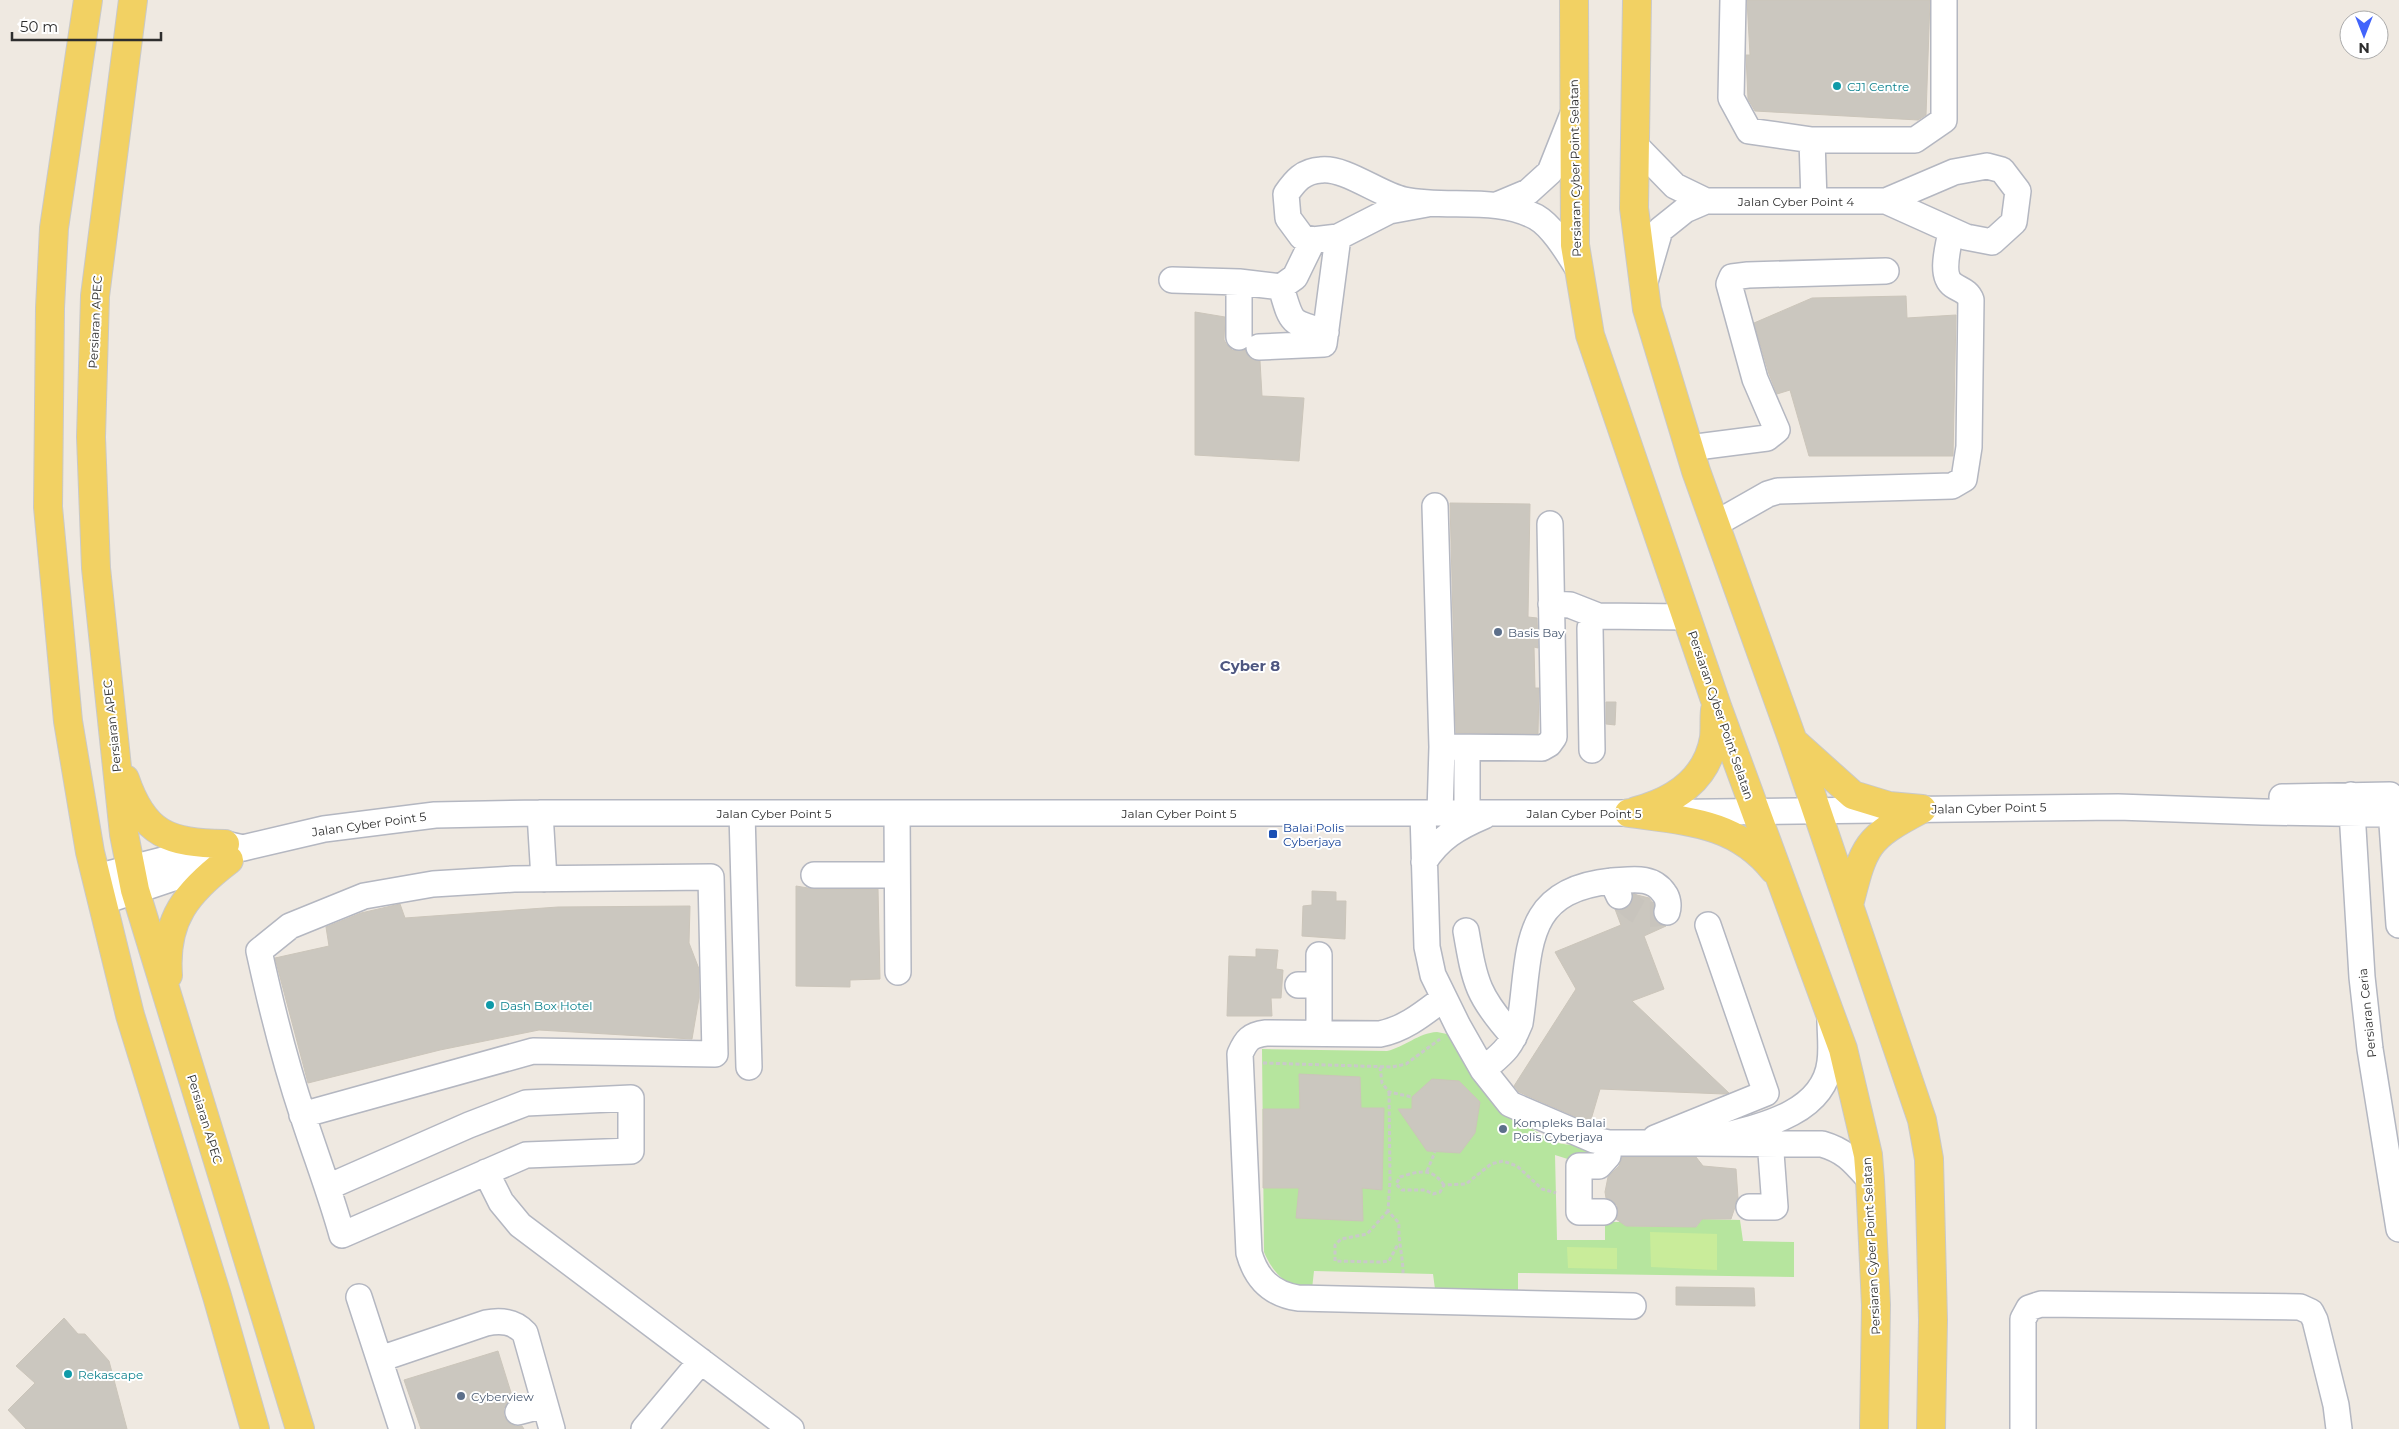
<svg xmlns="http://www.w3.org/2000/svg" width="2399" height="1429" font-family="Montserrat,sans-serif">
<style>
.green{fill:#b6e59e}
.pitch{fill:#c9ec9a}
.building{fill:#cbc7bf;stroke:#cbc5ba}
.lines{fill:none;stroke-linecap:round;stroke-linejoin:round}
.minor-tunnel{stroke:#c8c4bd;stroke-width:25;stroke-dasharray:25 12;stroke-linecap:butt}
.minor-casing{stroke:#b4b7c1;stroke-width:28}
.major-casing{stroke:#c9c9c9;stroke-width:30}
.path{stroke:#c9c9c9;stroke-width:3;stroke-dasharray:4 2.5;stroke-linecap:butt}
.minor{stroke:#fff;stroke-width:25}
.major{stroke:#f2d163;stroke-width:28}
.culture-dot{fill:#0f9aa8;stroke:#fff;stroke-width:2}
.service-dot{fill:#5c6f8a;stroke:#fff;stroke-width:2}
.transit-dot{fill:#1a4fb4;stroke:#fff;stroke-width:2}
.labels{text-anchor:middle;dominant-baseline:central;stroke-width:4;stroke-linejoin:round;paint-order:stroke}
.culture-label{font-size:12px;fill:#0d838f;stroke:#fff;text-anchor:start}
.street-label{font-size:12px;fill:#2e2e2e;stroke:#fff}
.service-label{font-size:12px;fill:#4e5e75;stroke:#fff;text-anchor:start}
.transit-label{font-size:12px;fill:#164399;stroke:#fff;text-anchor:start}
.quarter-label{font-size:15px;font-weight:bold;fill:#4d5680;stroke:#fff}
</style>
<rect width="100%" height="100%" fill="#efe9e1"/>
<path class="green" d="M1437,1032L1447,1034C1478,1077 1506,1120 1556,1142C1571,1148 1580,1140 1596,1152L1592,1157L1574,1161L1555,1155L1557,1240H1605V1222H1621L1626,1226L1696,1227L1702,1219L1740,1220L1743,1241L1794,1242V1277L1518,1273V1291L1435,1289L1433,1274L1314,1271L1312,1289C1287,1289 1273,1273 1264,1252L1262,1049L1387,1051C1405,1047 1418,1033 1437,1032Z"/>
<path class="pitch" d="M1650,1232L1717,1234V1270L1651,1267Z
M1567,1247L1617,1248V1269L1568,1268Z"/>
<path class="building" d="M1747,0H1930L1926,115L1918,120L1755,111L1748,99L1746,55H1750Z
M1906,296L1907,318L1956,315L1953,456H1809L1790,390L1777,394L1769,374L1754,323L1812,298Z
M1195,312L1225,317L1224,340L1227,345L1232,350H1245L1252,359L1260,361L1262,396L1304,398L1299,461L1195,455Z
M1450,503L1530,504L1528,617L1537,618L1538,648L1534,647L1535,688H1539L1538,734L1456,733Z
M1606,702H1616L1615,725L1606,724Z
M796,886L814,889H878L880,979L850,980V987L796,986Z
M1312,891L1336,892V901H1346L1345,939L1302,936L1303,906L1312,905Z
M1633,894L1649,898L1653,903V915L1657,922L1666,926L1644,936L1664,989L1632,1001L1729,1093L1724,1094L1600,1089L1590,1123L1519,1092L1514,1086L1576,989L1555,952L1621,925L1615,909H1625L1630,905Z
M400,904L405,918L558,907L690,906L689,943L699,969V998L692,1039L539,1030L440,1050L308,1083L275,958L329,946L326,927L361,913Z
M1256,949L1278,950L1276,969L1283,970L1281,998H1271L1272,1016H1227L1229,956L1256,957Z
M1299,1074L1360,1077L1361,1108H1384L1382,1190L1362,1188L1363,1221L1296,1218L1299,1188H1263V1109H1300Z
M1432,1079L1459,1081L1480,1102L1475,1133L1460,1153L1427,1151L1398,1109H1412V1097Z
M1622,1157H1696L1703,1166L1736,1169L1738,1198L1731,1219H1702L1696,1227L1626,1226L1616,1219L1618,1212L1617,1205L1606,1198L1605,1192L1608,1177L1619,1166Z
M1676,1287L1754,1288L1755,1306L1676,1305Z
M64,1318L78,1334H85L109,1361L127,1429H26L8,1410L35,1383L16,1366Z
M498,1351L513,1399L504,1408V1416L508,1422L515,1426H522L524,1429H421L404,1380Z"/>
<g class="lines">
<path class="minor-tunnel" d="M1619,896C1640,913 1639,918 1667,912"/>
<defs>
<path id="minor" d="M1733,0L1731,98L1749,131L1812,140H1915L1944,120V0
M1812,140L1814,201
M1635,145L1675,186L1706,201
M1427,204L1389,211L1338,237L1313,240L1302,237L1288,218L1286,194C1295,181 1303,171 1321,170C1345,167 1380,195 1404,200C1447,209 1495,196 1536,217C1552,226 1567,251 1577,267
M1497,205L1528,192L1550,172L1573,114
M1172,280L1239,282L1281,287L1295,277L1313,240
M1644,285L1660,230L1685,210L1706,201H1886L1954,172L1987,166L2002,170L2018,191L2014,222L1992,242L1966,237L1886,201
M1281,287C1292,324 1289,322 1326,332
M1239,337V282
M1259,347L1324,344L1338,237
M1689,448L1767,438L1777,430L1755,379L1729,284L1732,277L1748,275L1886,271
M1435,506L1442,747L1440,813
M1715,524L1768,494L1778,491L1952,486L1964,479L1969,447L1971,300C1968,291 1960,290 1953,285C1939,275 1949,245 1951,231
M1551,604L1570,605L1598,616L1687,617
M1590,628L1592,750
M1442,747L1542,748L1549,744L1554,737L1550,524
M1467,748V813
M2351,795L2362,977L2370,1049L2399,1229
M2282,797L2390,795L2399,925
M540,813L544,879
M742,813L749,1067
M897,813L898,972
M1423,813L1427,947L1433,975L1458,1026L1483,1070L1510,1104L1594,1140L1609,1143H1697
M1424,862C1439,838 1458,827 1484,816
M814,875H897
M96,877L225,844L243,848L324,829L435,815L540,813H1629L2118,807L2262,812L2392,814
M1619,896L1612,881C1631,880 1652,875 1664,893C1668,898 1669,906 1667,912
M102,902L227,860
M1466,931C1475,984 1478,997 1514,1037
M1319,955V1033
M1298,985H1319
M1444,998C1424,1013 1405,1029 1380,1034L1266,1033C1250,1035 1246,1040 1240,1054L1249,1253C1256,1278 1271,1294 1298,1298L1633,1306
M1830,1019C1830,1033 1832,1048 1830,1062C1823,1121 1743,1129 1697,1143L1822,1144C1846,1151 1854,1162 1870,1180
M1483,1070C1504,1052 1509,1050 1520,1023C1531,951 1520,890 1612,881
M302,1115L533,1051L715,1054L711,877L514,879L433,884L364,896L290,926L259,951C271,1006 285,1062 303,1116C316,1156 331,1195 342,1235L526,1155L631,1151V1098L526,1103L469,1125L328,1187
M1655,1138L1766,1093L1708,925
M486,1172L501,1202L520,1225L791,1429
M1749,1207H1775L1771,1153L1762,1130
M1604,1212H1579V1166H1599L1608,1156L1609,1143
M359,1297L402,1429
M380,1359L486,1323C501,1320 514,1321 525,1333L552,1429
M518,1412L545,1405
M644,1429L701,1361
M2023,1429V1319L2029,1308L2041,1304L2300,1307L2311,1312L2315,1320L2336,1405L2339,1429"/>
<path id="major" d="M88,0L54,228L50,308L48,507L68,721L90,852L130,1015L217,1296L255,1429
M133,0L95,296L91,437L96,568L124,834L135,890L300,1429
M1574,0L1575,245L1590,335L1718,709L1843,1049L1868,1155L1870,1180L1876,1305L1874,1429
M1637,0L1634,208L1647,309L1696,471L1793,741L1922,1120L1929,1159L1933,1320L1931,1429
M1795,743L1853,795L1889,806L1922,809
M125,779C144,835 169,843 225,844
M1636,811C1674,801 1707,780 1714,738C1715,729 1714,719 1715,710
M1629,813C1686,821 1736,822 1774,870
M1849,905C1864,845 1866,838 1922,809
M168,975C164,919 187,892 229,860"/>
</defs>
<use href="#minor" class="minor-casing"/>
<use href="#major" class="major-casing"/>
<path class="path" d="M1263,1063L1392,1067L1406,1064L1440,1039
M1380,1067L1382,1083L1389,1092L1412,1097
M1389,1092L1390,1180L1388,1211L1399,1223C1398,1241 1403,1256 1403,1273
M1427,1171L1435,1152
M1444,1185C1431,1167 1420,1171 1400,1177L1396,1184L1402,1190H1425L1433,1194L1440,1192L1444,1185L1466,1184L1491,1164L1503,1161L1517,1166L1542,1189L1556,1193
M1388,1211L1367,1234L1341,1239L1335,1245V1261L1380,1262L1389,1261L1398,1244"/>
<use href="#minor" class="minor"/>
<use href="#major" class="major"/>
</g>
<g class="culture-dot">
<circle cx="1837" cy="86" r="5"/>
<circle cx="490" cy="1005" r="5"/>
<circle cx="68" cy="1374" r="5"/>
</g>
<g class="service-dot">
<circle cx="1498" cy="632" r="5"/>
<circle cx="1503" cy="1129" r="5"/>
<circle cx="461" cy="1396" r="5"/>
</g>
<rect class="transit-dot" x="1268" y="829" width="10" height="10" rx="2.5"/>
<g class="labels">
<g class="culture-label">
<text x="1847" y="86">CJ1 Centre</text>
<text x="500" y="1005">Dash Box Hotel</text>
<text x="78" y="1374">Rekascape</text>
</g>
<g class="street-label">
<text transform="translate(1575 168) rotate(-91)">Persiaran Cyber Point Selatan</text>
<text x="1796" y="201">Jalan Cyber Point 4</text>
<text transform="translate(95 322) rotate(-87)">Persiaran APEC</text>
<text transform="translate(1721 715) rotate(71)">Persiaran Cyber Point Selatan</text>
<text transform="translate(112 726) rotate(-96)">Persiaran APEC</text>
<text transform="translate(1989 808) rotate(-1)">Jalan Cyber Point 5</text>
<text x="774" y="813">Jalan Cyber Point 5</text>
<text x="1179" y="813">Jalan Cyber Point 5</text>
<text x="1584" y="813">Jalan Cyber Point 5</text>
<text transform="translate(369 824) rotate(-8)">Jalan Cyber Point 5</text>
<text transform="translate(2367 1013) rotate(-96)">Persiaran Ceria</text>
<text transform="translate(205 1119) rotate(73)">Persiaran APEC</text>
<text transform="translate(1871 1246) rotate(-93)">Persiaran Cyber Point Selatan</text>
</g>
<g class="service-label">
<text x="1508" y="632">Basis Bay</text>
<text x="1513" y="1122">Kompleks Balai<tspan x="1513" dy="14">Polis Cyberjaya</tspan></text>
<text x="471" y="1396">Cyberview</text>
</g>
<g class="transit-label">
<text x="1283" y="827">Balai Polis<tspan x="1283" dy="14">Cyberjaya</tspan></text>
</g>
<g class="quarter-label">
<text x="1250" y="665">Cyber 8</text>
</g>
</g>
<g transform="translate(2364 35) rotate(180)"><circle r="24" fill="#ffffff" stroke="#ababab"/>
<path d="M0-4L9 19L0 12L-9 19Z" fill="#4264fb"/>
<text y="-8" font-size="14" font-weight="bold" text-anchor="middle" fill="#2e2e2e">N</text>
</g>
<path d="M12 32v8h149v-8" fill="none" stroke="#2e2e2e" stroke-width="2.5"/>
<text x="20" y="32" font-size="15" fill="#2e2e2e" stroke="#ffffff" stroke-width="4" paint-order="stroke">50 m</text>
</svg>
